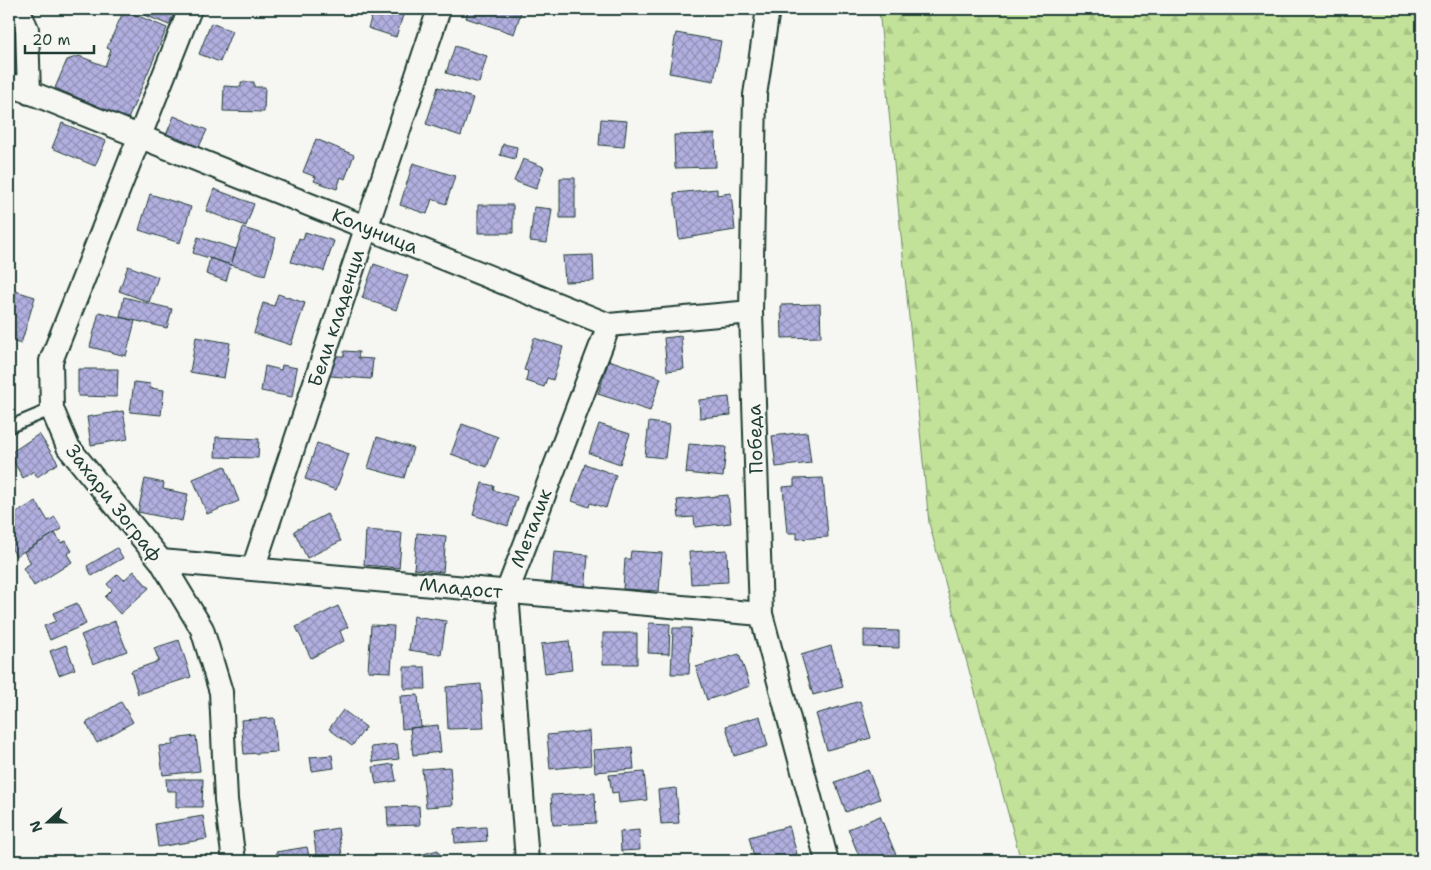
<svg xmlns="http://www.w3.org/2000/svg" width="1431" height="870" font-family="'Shantell Sans',sans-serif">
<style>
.forest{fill:url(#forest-firs);stroke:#708f66}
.building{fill:url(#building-cross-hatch);stroke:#1f3d34}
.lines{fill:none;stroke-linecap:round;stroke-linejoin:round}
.lane-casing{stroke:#1f3d34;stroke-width:15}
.street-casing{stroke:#1f3d34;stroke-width:26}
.lane{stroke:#f6f6f2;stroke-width:11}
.street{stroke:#f6f6f2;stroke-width:22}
.labels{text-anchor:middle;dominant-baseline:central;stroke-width:4;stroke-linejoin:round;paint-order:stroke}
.street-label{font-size:19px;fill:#1f3d34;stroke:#f6f6f2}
</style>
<defs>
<pattern id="forest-firs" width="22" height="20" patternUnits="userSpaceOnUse" patternTransform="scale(1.25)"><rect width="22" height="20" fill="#c2e199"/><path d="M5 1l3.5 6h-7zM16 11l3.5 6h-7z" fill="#a6c284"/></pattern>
<pattern id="building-cross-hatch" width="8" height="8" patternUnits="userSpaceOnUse" patternTransform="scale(1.25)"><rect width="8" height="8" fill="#b2afe0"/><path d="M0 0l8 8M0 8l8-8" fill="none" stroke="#9090b6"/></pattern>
</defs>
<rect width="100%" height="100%" fill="#f6f6f2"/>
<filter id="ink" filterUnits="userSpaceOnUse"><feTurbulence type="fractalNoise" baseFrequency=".02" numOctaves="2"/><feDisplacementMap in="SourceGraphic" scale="10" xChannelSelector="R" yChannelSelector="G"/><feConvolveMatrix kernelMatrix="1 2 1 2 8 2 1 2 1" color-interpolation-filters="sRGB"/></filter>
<g filter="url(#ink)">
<path class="forest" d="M879,9H1422V861H1021L929,523Z"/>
<path class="building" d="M141,9H176L169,25L140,13Z
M374,9H405L396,37L368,28Z
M469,9H522L514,34L466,18Z
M124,10L167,28L128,119L55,88L67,60L79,56L105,66L111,50L107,48Z
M211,23L232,31L220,62L199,54Z
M676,33L721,41L714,81L669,73Z
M455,46L487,56L479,83L446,73Z
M241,82H254V87H265L264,112L223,111L224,86L241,87Z
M438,87L473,98L461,136L426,124Z
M174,116L207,130L198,149L166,135Z
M601,119L627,121L624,147L599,145Z
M62,123L106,141L95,166L52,148Z
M715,134L716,167L675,168L674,135Z
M316,139L354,155L345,179L341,177L337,189L314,181L316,177L303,172Z
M503,144L517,147L515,159L500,155Z
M523,159L544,167L536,189L514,181Z
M413,163L455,176L446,204L432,199L427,214L400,205Z
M560,178H575V218H560Z
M214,189L254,204L246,226L206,211Z
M717,189V195L731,193L735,230L679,239L674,193Z
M150,194L191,207L180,243L139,230Z
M478,205H513V233H478Z
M534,207L552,209L547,243L530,241Z
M243,228L276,238L265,275L231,265Z
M305,232L334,241L324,271L291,262L299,238L303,240Z
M198,237L236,249L231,265L193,253Z
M593,255L594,281L565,282L563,256Z
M210,258L231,265L226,281L206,274Z
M374,264L408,276L396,310L362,298Z
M128,266L158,277L149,302L119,291Z
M9,289L35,297L21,344L9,340Z
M278,294L305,303L291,345L254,333L263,303L274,306Z
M124,297L172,309L167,328L120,317Z
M820,304L821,337L782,338L781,305Z
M99,312L135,321L126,356L90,347Z
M681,336L684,369L667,371L664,338Z
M196,337L230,343L224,378L190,372Z
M534,338L563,347L553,380L547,378L544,387L526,381L528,371L524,370Z
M344,351L359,352L358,358L373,359L371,379L330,376L332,356H344Z
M609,360L661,378L650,411L598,394Z
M282,365L297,368L292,397L261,391L265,366L281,370Z
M78,369H118L117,397L78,396Z
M134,382L151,384L150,388L164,390L161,415L130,412Z
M729,397L731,415L700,418L699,400Z
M123,411L128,439L91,445L87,417Z
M649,422L669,425L665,458L645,456Z
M462,424L498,437L487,467L451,454Z
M599,424L630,434L620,464L589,453Z
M807,432L811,463L776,467L772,436Z
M39,434L58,463L37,477L34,471L23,478L9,454Z
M216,437L259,439L258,458L215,457Z
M377,437L413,448L404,478L368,468Z
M317,443L349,454L336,490L305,479Z
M689,444L726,447L723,477L686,473Z
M585,464L616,475L606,508L590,503L589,507L572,501Z
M225,466L239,501L207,514L193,479Z
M823,478L828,537L797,539V533H787L783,487L794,486V479Z
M145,479L164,483L163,489L188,494L182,521L138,512Z
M482,483L494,486L493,490L517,497L508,526L473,515Z
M728,495L731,523L695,527L694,517L679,518L677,500Z
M36,501L48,521L55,517L62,529L16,556L9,544V517Z
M327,514L341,541L307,558L294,531Z
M366,530L402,533L399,568L364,565Z
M55,533L61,543L66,541L72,551L67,554L72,562L34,586L23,568L31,563L24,552Z
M417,533L446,536L443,572L414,569Z
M117,548L123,558L92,576L87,566Z
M727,550L728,582L691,584L689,552Z
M631,551L662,553L659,591L623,589L625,559H630Z
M554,552L588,555L585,593L551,590Z
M134,571L149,588L120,614L105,597L112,590L107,584L118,574L124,580Z
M77,603L86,624L50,640L44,626L56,621L53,613Z
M338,606L348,627L340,631L344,641L311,658L296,627Z
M414,616L446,621L441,655L409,650Z
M115,621L127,651L93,664L81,635Z
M649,623L670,624L669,654L648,653Z
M371,625L394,626L391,672L368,671Z
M673,628H691L689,674H671Z
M864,630L899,631V648L864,647Z
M603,633H637V664H603Z
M179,640L191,677L138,694L131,671L159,661L154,648Z
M569,641L572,670L545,673L541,644Z
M66,645L75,669L59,675L50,651Z
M831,646L843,687L813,695L801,655Z
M739,654L750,686L707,700L696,667Z
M404,667H425L426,689H404Z
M481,684L484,728L448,729L446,687Z
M418,695L421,727L402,729L400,696Z
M860,701L871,738L827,750L816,714Z
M121,702L133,722L97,743L86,723Z
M343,710L366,727L352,746L329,729Z
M760,716L768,746L734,756L726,726Z
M274,718L277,752L244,754L241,720Z
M438,725L441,752L413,755L410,728Z
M589,731L591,765L550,769L547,735Z
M196,736L200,771L163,775L159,746L173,745V739Z
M397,744L399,759L373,762L371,747Z
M632,747L634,769L595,772L593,750Z
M332,755L334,768L312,771L310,757Z
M393,764L396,781L376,784L373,767Z
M450,767L453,805L426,807L422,769Z
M868,770L880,799L846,812L835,782Z
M644,772L647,800L619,803L618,792L612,793L609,775Z
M166,779H203L202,807H176V791H167Z
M676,788L679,823L661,824L658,790Z
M595,793L596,823L553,825L551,795Z
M419,806L420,825L388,826L387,807Z
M203,816L207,839L158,847L155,824Z
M880,816L896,855L882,861H861L848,829Z
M789,826L797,854L771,861H755L749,837Z
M486,827L487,841L455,843L454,829Z
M338,828L342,855L317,859L313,832Z
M639,830L640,850L621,851L620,832Z
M307,847L310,861H278L276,852Z
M438,850L442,861H403L402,860Z"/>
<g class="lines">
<defs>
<path id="lane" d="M9,427L52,409"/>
<path id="street" d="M18,9L27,29L29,93
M190,9L51,361L52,409L68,447L161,561L202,629L221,692L226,800L234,861
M768,9L755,95L751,312L761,614L827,861
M9,84L609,325L751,312
M161,561L761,614
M253,569L439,9
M527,861L507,592L609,325"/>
</defs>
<use href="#lane" class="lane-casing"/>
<use href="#street" class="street-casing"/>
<use href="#lane" class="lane"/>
<use href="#street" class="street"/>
</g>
</g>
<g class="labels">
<g class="street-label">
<text transform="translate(375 231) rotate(22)">Колуница</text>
<text transform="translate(336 318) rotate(-72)">Бели кладенци</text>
<text transform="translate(755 439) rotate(-92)">Победа</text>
<text transform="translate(114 503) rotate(52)">Захари Зограф</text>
<text transform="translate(531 528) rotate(-69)">Металик</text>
<text transform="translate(461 588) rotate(5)">Младост</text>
</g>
</g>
<rect width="1431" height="870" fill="none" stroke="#f6f6f2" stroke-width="30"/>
<rect x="15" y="15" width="1401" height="840" fill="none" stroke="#1f3d34" stroke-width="2" filter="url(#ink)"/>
<g transform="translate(48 822) rotate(249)" stroke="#f6f6f2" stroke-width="4" paint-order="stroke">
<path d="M0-4L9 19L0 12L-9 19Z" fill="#1f3d34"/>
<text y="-8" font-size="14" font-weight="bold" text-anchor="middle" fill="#1f3d34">N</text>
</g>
<path d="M25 45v8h69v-8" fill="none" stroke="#1f3d34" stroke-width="2.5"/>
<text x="32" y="45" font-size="15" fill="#1f3d34" stroke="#f6f6f2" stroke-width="4" paint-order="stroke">20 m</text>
</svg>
